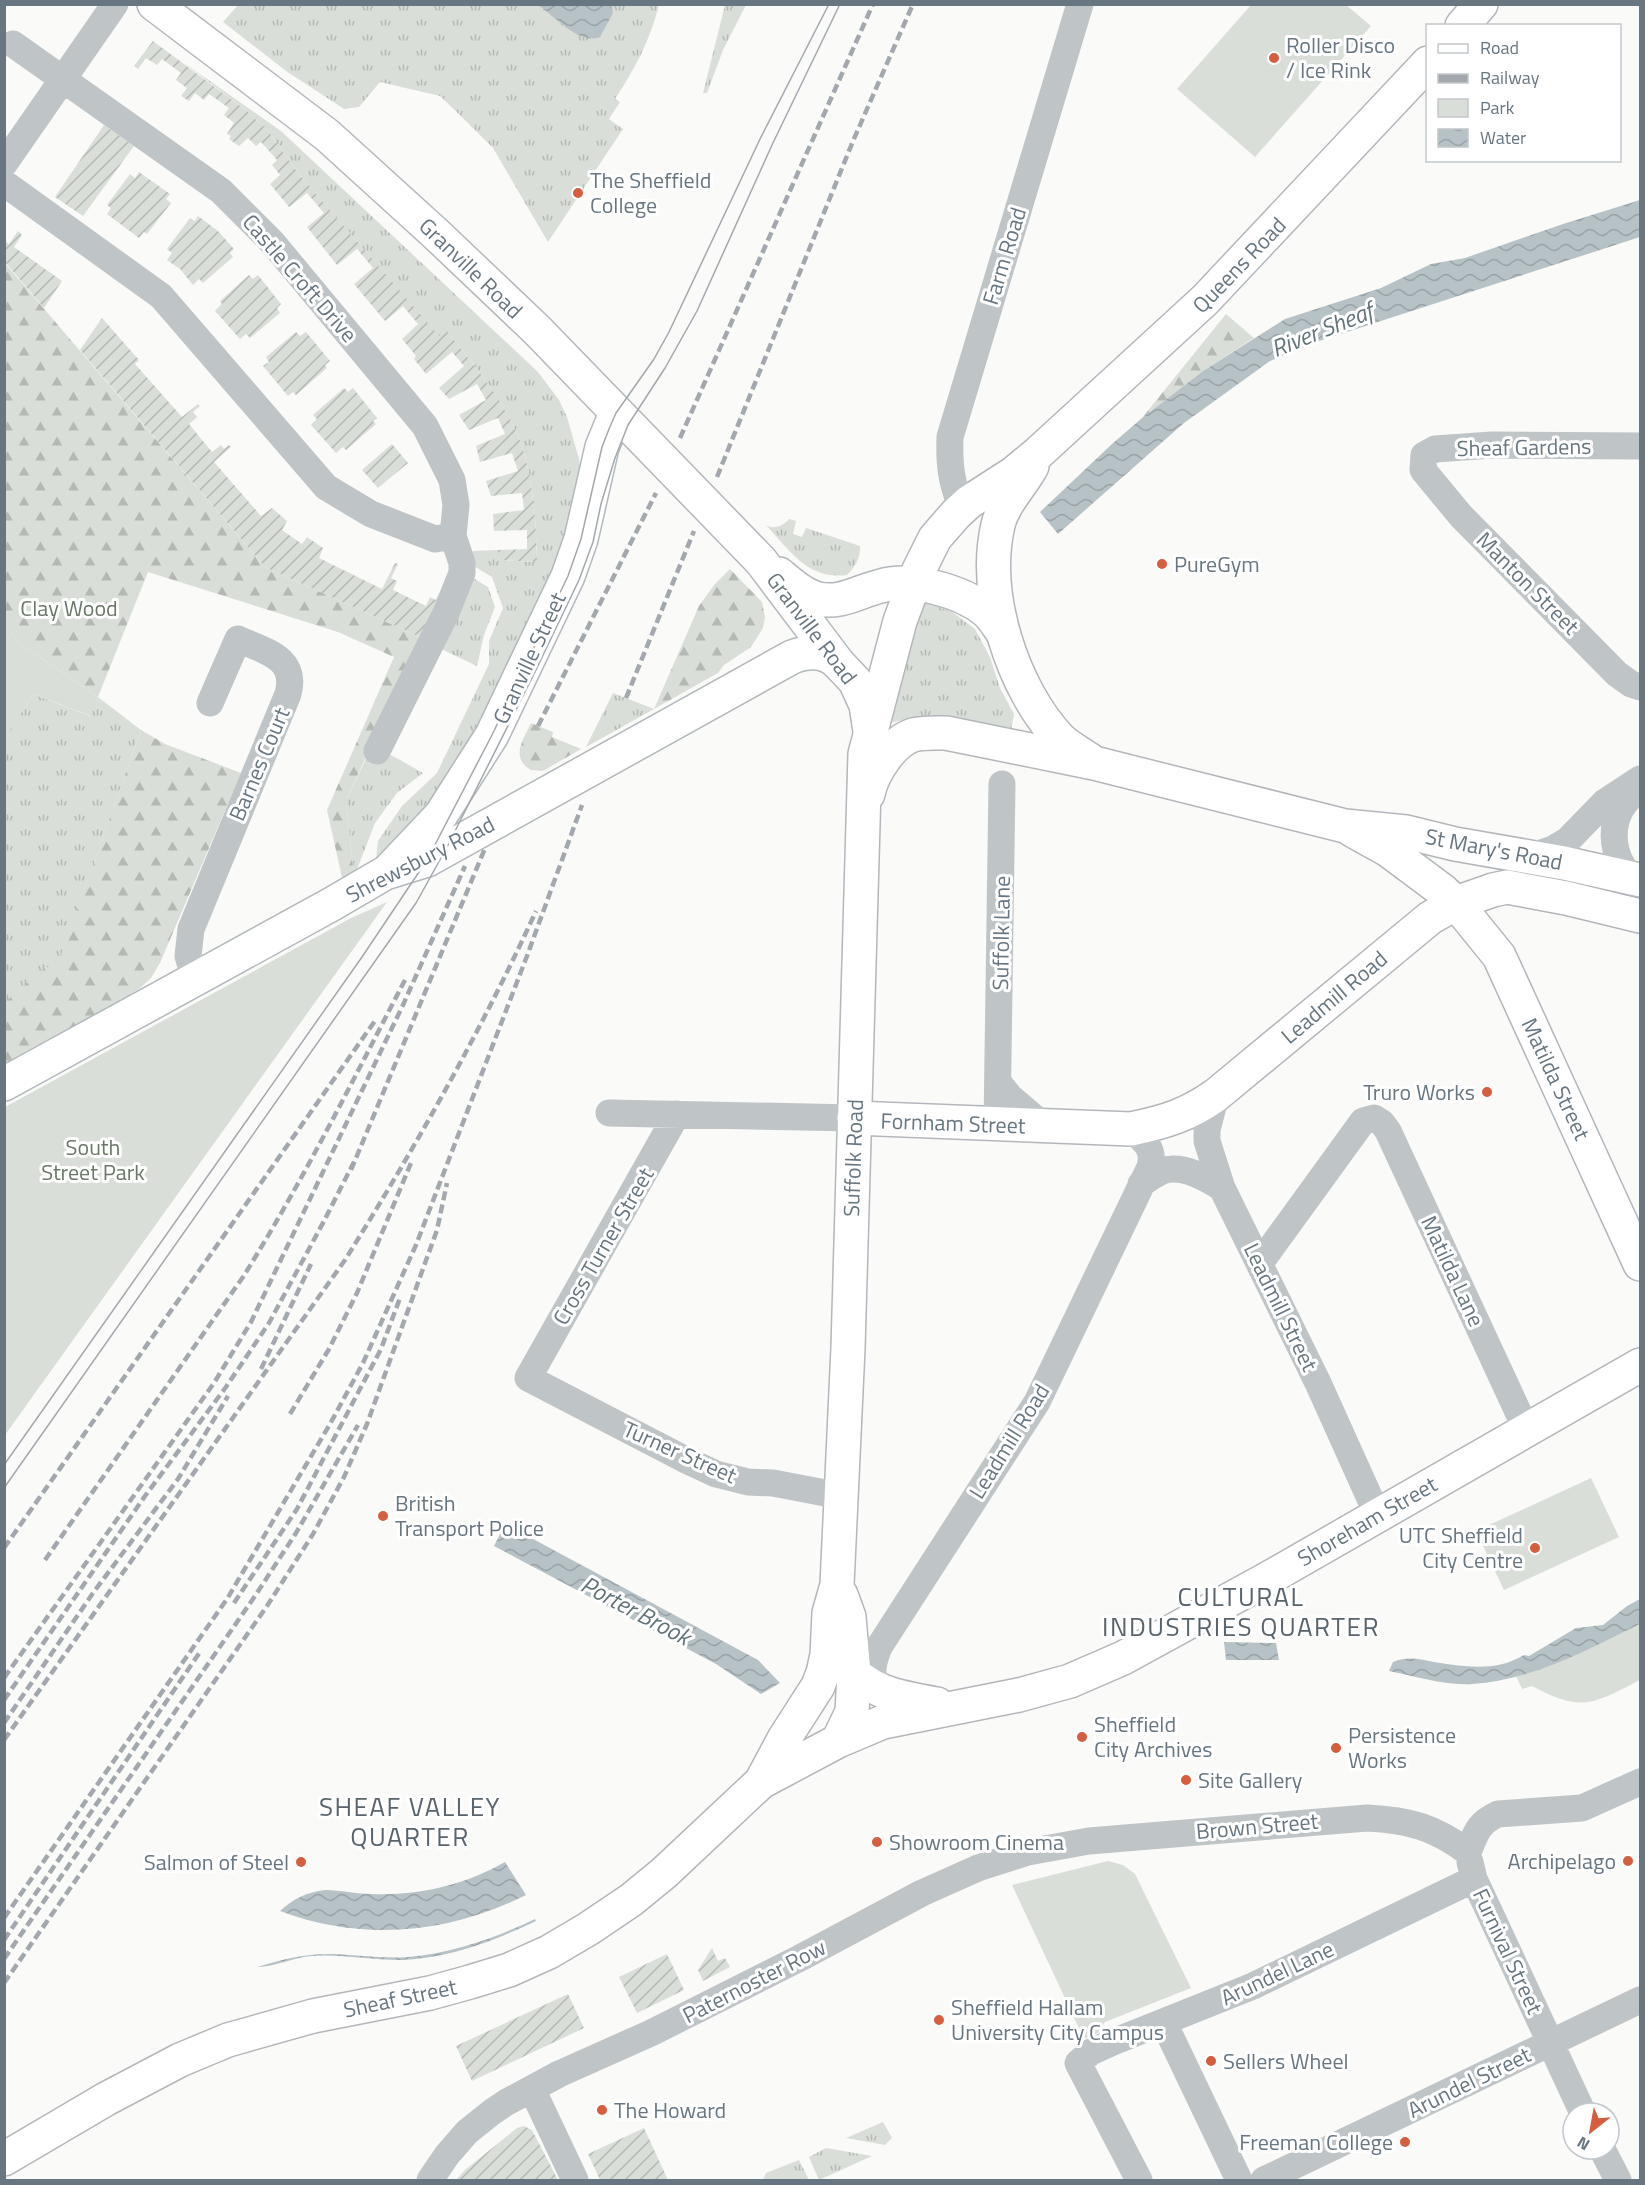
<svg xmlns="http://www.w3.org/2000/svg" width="1645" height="2185" font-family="'Titillium Web',sans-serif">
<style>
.grass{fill:url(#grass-tufts)}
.forest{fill:url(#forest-firs)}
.park{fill:#daded8}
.garden{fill:url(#garden-furrows)}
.water{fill:url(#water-waves)}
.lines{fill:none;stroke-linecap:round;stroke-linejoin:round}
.secondary-casing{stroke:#b2b8bc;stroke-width:36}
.primary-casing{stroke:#b3b8bc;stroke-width:36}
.trunk-casing{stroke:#b3b7bb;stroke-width:36}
.minor{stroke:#bfc4c7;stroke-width:27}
.secondary{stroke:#fff;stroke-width:33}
.primary{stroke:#fff;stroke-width:33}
.trunk{stroke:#fff;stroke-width:33}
.tram{stroke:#a2a8ad;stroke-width:1.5}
.rail{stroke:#a2a8ad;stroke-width:4.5;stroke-dasharray:9 4.5;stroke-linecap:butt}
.poi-dot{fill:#d45e3e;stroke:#fff;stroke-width:2}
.labels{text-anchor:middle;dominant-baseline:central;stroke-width:6;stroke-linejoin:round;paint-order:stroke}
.poi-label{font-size:22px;fill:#677680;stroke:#fff;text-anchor:start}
.street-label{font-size:22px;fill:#677680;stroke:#fff}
.park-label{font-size:22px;fill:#697966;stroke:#fff}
.water-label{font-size:24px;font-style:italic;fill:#62747a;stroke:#fff}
.quarter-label{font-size:26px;letter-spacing:1.5px;fill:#59646c;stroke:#fff}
</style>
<defs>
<pattern id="grass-tufts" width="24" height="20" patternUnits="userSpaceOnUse" patternTransform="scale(1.5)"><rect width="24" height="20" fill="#daded8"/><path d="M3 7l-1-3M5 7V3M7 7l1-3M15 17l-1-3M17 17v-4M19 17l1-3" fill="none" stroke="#b5b9b4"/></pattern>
<pattern id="forest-firs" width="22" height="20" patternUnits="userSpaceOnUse" patternTransform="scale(1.5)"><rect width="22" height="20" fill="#daded8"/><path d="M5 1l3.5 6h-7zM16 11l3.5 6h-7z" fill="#b5b9b4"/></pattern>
<pattern id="garden-furrows" width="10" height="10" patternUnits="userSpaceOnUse" patternTransform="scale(1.5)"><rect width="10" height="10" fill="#daded8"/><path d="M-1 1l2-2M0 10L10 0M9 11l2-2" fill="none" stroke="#b5b9b4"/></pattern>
<pattern id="water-waves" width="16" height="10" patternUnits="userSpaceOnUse" patternTransform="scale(1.5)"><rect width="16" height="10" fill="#b7c2c6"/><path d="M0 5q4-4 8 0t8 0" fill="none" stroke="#99a2a6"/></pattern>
</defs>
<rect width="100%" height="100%" fill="#fafaf8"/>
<path class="grass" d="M239,4L659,5C650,40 635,69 615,99L620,102L609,119L623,129L548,242L493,148L467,122L440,96L380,82L359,107L344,109L286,71L223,22Z
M725,5H746L723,50L707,93H703Z
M183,62L281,131L538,372L559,400L567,417L579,459L581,477L576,520L470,747L425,816L376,860L378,841L402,806L437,773L489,664V641L503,608L492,577L472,565L473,551L498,550L499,560L537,562C536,518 533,461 511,421C494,389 470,359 446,331L439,337L298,173L269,132L247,111Z
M789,519L796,521L793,534L802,537L806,528L860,546C861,558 855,567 847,575C808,580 790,551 766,525C774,530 783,526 789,519Z
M470,576L488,587L495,607L484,635L477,666L437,647Z
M923,602L951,611L975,629L990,657L1000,688L1014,714L1011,731L938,716L916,717L889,723Z
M613,693L654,709L586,747Z
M33,694L90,716L98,697L141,730L57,967L44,968L5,1003L4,739Z
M368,755L377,759L391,755L423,773L397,793L375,823L354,877L346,800Z
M883,2122L892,2138L885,2145L846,2138Z
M826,2148L872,2156L819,2180L809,2157Z
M799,2160L809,2180H763L766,2173Z"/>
<path class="forest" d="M4,262L265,567L422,638L346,800L354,877L343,882L327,810L394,657L338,632L148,572L98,697L22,645L5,627Z
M1226,314L1254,338L1203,371L1142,418Z
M730,569L762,602L765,617L763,628L751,647L724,665L718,673L654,709L699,606L714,585Z
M531,723L553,732L552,737L581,749L543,771L531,770C510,758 523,740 531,723Z
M141,730L165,744L241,773L160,963L151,978L139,989L5,1068L4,1003L44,968L57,966Z"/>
<path class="park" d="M1251,5H1346L1371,26L1255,157L1177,89Z
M5,627L22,645L98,697L91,716L33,694L5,739Z
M387,902L5,1435V1107L351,918Z
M1591,1478L1619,1537L1504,1590L1476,1531Z
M1640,1624V1680C1593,1704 1582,1713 1532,1686L1522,1689L1516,1676C1560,1664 1600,1644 1640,1624Z
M1108,1861L1123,1865L1135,1874L1191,1988L1105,2022L1098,2033L1084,2039L1012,1885Z"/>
<path class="garden" d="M153,41L247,111L269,132L298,173L439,336L446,330C469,359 494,388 511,421C533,461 536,518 537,562L498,560V550L527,549V530L494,531L493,514L524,510L522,493L491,496L486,481L518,471L512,453L480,462L476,446L505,434L498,418L469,430L459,415L486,400L477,384L449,399L439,388L464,366L452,352L426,374L414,359L416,356L402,339L418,324L403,306L385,321L354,284L373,268L357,249L337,265L307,227L324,213L307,193L289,207L270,184L280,175L272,165L277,160L261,142L256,146L248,138L239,146L229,139L231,136L227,134L234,123L224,115L229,108L209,94L204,100L195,93L189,101L181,96L187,88L176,80L181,73L162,59L157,65L146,58L138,69L134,66Z
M104,125L134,146L83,216L55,197Z
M139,172L170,194L166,199L171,203L147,234L144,232L139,238L107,214L111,208L107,205L130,174L135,178Z
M198,216L218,231L234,249L230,253L233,257L203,283L199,279L193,285L180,269L167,260L172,253L167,249L190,218L195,221Z
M18,231L22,235L14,247L62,281L44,308L5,262V241L9,244Z
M249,275L253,279L258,275L281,304L277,308L280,313L250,338L246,334L240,339L215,311L222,304L220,301Z
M102,318L139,360L135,364L182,417L198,404L200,406L193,412L197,417L189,424L212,452L221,445L224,449L229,445L231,447L214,462L261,516L272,508L287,521L282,530L302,544L307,537L323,548L319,558L382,589L395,563L398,564L391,578L397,581L393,590L426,606L430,597L436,600L441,589L422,638L265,567L80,350Z
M296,332L300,336L306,332L330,361L325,365L327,368L296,395L293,392L288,396L263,366L269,362L266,357Z
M344,388L348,392L353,388L377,418L373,421L376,424L346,450L343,447L336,453L311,425L317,419L313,415Z
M392,444L408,463L378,488L362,470Z
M712,1948L718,1961L725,1958L730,1967L703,1981L698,1970Z
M667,1954L684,1990L637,2013L619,1977Z
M568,1994L584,2028L472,2081L456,2046Z
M524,2126L532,2130L558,2180H456L465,2170L517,2128Z
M644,2128L668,2180H600L588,2154Z"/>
<path class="water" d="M538,5H608L612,7L613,13L600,37C579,46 554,15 538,5Z
M1640,200V237L1316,342L1270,361L1184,423L1058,534L1040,512L1112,444L1142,418L1203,371L1285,319L1381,288L1431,264L1465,258L1563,224Z
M505,1524L758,1660L780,1683L761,1694L716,1664L494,1546Z
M1640,1599V1624C1587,1650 1533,1680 1472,1684C1445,1686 1415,1676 1389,1671L1393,1662C1409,1656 1418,1659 1434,1662C1465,1667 1496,1672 1524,1655L1529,1656L1576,1628L1603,1625L1627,1606Z
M1224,1642L1276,1643L1279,1660H1226Z
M505,1862L526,1895C449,1934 362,1942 280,1911C293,1899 307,1892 325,1890C341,1890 356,1894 371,1894C418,1896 465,1885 505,1862Z
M535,1919L536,1921C494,1941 447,1959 399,1960C370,1960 341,1954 312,1956C294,1957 275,1967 257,1967C282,1959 308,1953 334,1954C359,1955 383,1959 408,1957C453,1953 495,1938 535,1919Z"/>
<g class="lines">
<defs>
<path id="secondary" d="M389,870L441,815L492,735L568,576L581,539L602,447L616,413
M4,1084L332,904L385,873L427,860L792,657C808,651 825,650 838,663"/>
<path id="primary" d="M154,4L327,135L436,234L537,330L761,561L838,663L855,681L866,705L870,731
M779,574C791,584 803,595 818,599C842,604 859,591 881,586C911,577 962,591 986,611C993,617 998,626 1003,633"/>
<path id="trunk" d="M1462,26L1481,4
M1032,466C1022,485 1003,503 998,525C982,594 1012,688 1060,739C1068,747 1080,753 1090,760
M868,794C872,773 892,742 913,735C924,732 935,733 946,733L1094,763L1345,826L1406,832L1455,844L1564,863L1640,880
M1352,830L1388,850L1443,891L1456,903L1499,956L1640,1264
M854,1118L1131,1129C1165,1122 1188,1115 1216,1095L1430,918L1456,903L1493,890L1507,887L1566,898L1640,916
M842,1661C870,1693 896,1697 937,1704
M838,1741L852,1712L854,1674L849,1617L841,1595
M761,1782L784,1739L818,1686L823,1673L827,1655L829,1613L837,1585L848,1348L865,754L900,621L919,570L935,538L956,514L969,502L1014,473L1037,454L1205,300L1428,63
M4,2159L106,2099L180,2060L228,2040L313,2016L430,1993L470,1982L509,1970L549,1952L588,1929L631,1900L664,1873L761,1782L838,1741L883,1722L1019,1695L1070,1681L1123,1658L1269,1578L1640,1365"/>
</defs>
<use href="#secondary" class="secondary-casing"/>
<use href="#primary" class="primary-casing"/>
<use href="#trunk" class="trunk-casing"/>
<path class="minor" d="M4,164L115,4
M4,183L161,296L326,487L371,514L435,539L453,536L456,505L452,480L425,426L272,242L221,191L13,44
M1640,446L1492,445L1435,449L1424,455L1423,470L1461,516L1617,674L1631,684L1640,687
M962,508C951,483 949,464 950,437L1080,4
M377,751L446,613L462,573V563L453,536
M1529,857L1553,849L1568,840L1605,802L1640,779
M1635,879C1615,865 1609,835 1619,813C1623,803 1632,795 1640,787
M195,979L188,956L191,929L288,694C298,657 264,651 238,639L210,703
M998,1082L1010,1097L1044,1126
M1216,1095L1207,1130V1141L1222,1188L1318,1383L1377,1514
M609,1113L854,1118
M677,1114L528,1378L686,1460L716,1474L748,1482L773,1483L841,1496
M997,1124L1002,784
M1141,1184C1148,1179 1155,1174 1162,1171C1182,1164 1206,1178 1222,1188
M1260,1263L1363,1121L1374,1118L1382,1123L1388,1131L1526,1429
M879,1690C869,1676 873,1662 879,1647L1037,1402L1150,1167C1155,1149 1145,1141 1131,1129
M1468,1852C1476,1833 1478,1823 1498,1814L1582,1808L1640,1782
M1470,1862L1474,1879L1489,1911L1583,2113
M1164,2023L1239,2180
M532,2089L575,2180
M1602,2149L1618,2180
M430,2180L447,2155L467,2132L492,2112L507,2102L559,2074L651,2033L800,1958L922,1893L978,1868L1028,1852L1089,1841L1367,1818C1409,1820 1434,1827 1468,1852
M1139,2180L1078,2063L1091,2052L1113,2042L1253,1986L1474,1879
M1264,2180L1640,2000"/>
<use href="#secondary" class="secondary"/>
<use href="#primary" class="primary"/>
<use href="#trunk" class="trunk"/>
<path class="tram" d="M4,1465L362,957L427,860L492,735L568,576L581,539L602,447L609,429L616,413L654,359L669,332L761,137L829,4
M4,1488L416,903L446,849L535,672L579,580L593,542L601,504L615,458L628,425L665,368L697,311L772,145L840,4"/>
<path class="rail" d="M680,438L873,4
M717,477L853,141L913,4
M626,698L694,531
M538,726L656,493
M351,1170L486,846
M261,1369L311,1264
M290,1414L329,1349L357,1293L411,1163
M4,1548L377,1018
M45,1560L243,1277C303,1181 353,1080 405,980
M234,1603L297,1509L381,1349L400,1298
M4,1678L214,1383L251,1322L403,1005L465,866
M4,1700L145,1496L226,1387L269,1323L324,1221L354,1162
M4,1723L93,1593L178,1479L228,1396
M4,1740L345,1260C415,1148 481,1031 536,911
M4,1918L227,1599L330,1424L363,1363L416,1245L527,956L582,805
M4,1940L200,1652
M4,1959L255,1596L296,1533L358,1425
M4,1983L267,1606L313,1534L344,1477L367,1424L437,1230L447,1183"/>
</g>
<g class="poi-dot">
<circle cx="1274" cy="58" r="6"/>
<circle cx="578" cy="193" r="6"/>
<circle cx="1162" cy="564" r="6"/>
<circle cx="1487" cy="1092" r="6"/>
<circle cx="383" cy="1516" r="6"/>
<circle cx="1535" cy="1548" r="6"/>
<circle cx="1082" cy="1737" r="6"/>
<circle cx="1336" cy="1748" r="6"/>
<circle cx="1186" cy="1780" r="6"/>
<circle cx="877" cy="1842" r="6"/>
<circle cx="1628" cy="1861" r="6"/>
<circle cx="301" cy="1862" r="6"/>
<circle cx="939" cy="2020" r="6"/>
<circle cx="1211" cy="2061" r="6"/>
<circle cx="602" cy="2110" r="6"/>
<circle cx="1405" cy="2142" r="6"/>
</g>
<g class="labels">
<g class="poi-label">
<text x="1286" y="45">Roller Disco<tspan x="1286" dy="25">/ Ice Rink</tspan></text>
<text x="590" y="180">The Sheffield<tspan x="590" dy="25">College</tspan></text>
<text x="1174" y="564">PureGym</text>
<text x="1475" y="1092" text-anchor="end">Truro Works</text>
<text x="395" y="1503">British<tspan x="395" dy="25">Transport Police</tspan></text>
<text x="1523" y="1535" text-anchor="end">UTC Sheffield<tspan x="1523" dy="25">City Centre</tspan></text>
<text x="1094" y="1724">Sheffield<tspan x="1094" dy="25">City Archives</tspan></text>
<text x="1348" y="1735">Persistence<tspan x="1348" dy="25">Works</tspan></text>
<text x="1198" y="1780">Site Gallery</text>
<text x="889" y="1842">Showroom Cinema</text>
<text x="1616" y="1861" text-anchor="end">Archipelago</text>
<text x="289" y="1862" text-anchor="end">Salmon of Steel</text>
<text x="951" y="2007">Sheffield Hallam<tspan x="951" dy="25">University City Campus</tspan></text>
<text x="1223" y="2061">Sellers Wheel</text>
<text x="614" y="2110">The Howard</text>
<text x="1393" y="2142" text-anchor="end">Freeman College</text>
</g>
<g class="street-label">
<text transform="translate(1004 256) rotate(-73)">Farm Road</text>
<text transform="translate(1239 265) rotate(-46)">Queens Road</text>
<text transform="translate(471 268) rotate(44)">Granville Road</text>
<text transform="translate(300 278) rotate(49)">Castle Croft Drive</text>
<text transform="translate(1524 447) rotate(-1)">Sheaf Gardens</text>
<text transform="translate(1528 583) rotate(45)">Manton Street</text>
<text transform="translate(812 628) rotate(53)">Granville Road</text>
<text transform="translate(529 658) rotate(-65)">Granville Street</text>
<text transform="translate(259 764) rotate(-67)">Barnes Court</text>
<text transform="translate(1494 849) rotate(11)">St Mary's Road</text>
<text transform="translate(420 859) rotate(-27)">Shrewsbury Road</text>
<text transform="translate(1001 933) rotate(-89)">Suffolk Lane</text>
<text transform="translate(1334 997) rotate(-40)">Leadmill Road</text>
<text transform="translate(1556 1079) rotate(65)">Matilda Street</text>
<text transform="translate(953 1123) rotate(2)">Fornham Street</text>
<text transform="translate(853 1158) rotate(-88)">Suffolk Road</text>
<text transform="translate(603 1246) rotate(-60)">Cross Turner Street</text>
<text transform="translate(1453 1271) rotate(65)">Matilda Lane</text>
<text transform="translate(1281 1307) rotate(64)">Leadmill Street</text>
<text transform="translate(1009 1441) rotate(-58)">Leadmill Road</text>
<text transform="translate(680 1452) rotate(24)">Turner Street</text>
<text transform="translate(1367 1521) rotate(-30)">Shoreham Street</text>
<text transform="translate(1257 1826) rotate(-5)">Brown Street</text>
<text transform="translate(1508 1951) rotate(65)">Furnival Street</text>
<text transform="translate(1277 1973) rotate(-25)">Arundel Lane</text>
<text transform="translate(754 1981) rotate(-27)">Paternoster Row</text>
<text transform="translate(400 1998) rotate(-12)">Sheaf Street</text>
<text transform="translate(1469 2082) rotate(-26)">Arundel Street</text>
</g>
<g class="park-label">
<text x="69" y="608">Clay Wood</text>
<text x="93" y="1147">South<tspan x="93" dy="25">Street Park</tspan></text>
</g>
<g class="water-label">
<text transform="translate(1322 329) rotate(-22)">River Sheaf</text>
<text transform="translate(636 1610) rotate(28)">Porter Brook</text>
</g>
<g class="quarter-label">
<text x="1241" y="1596">CULTURAL<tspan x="1241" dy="30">INDUSTRIES QUARTER</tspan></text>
<text x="410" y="1806">SHEAF VALLEY<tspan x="410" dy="30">QUARTER</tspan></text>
</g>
</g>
<rect width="1645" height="2185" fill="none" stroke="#677680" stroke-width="12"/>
<rect x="1426" y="24" width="195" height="138" fill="#ffffff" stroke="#c2c8cc" stroke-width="1.5"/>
<rect x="1438" y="44" width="30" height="9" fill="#ffffff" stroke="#c2c8cc" stroke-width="1.5"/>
<text x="1480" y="54" font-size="18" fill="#677680">Road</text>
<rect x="1438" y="74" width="30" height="9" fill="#a2a8ad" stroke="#c2c8cc" stroke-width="1.5"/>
<text x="1480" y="84" font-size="18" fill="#677680">Railway</text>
<rect x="1438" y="99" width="30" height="18" fill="#daded8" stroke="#c2c8cc" stroke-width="1.5"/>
<text x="1480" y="114" font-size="18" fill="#677680">Park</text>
<rect x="1438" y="129" width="30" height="18" fill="url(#water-waves)" stroke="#c2c8cc" stroke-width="1.5"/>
<text x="1480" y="144" font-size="18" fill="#677680">Water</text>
<g transform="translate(1591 2131) rotate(211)"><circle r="28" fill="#ffffff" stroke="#c2c8cc" stroke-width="1.5"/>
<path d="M0-4.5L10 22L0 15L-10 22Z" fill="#d45e3e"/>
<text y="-9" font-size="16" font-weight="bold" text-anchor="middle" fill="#677680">N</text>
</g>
</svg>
